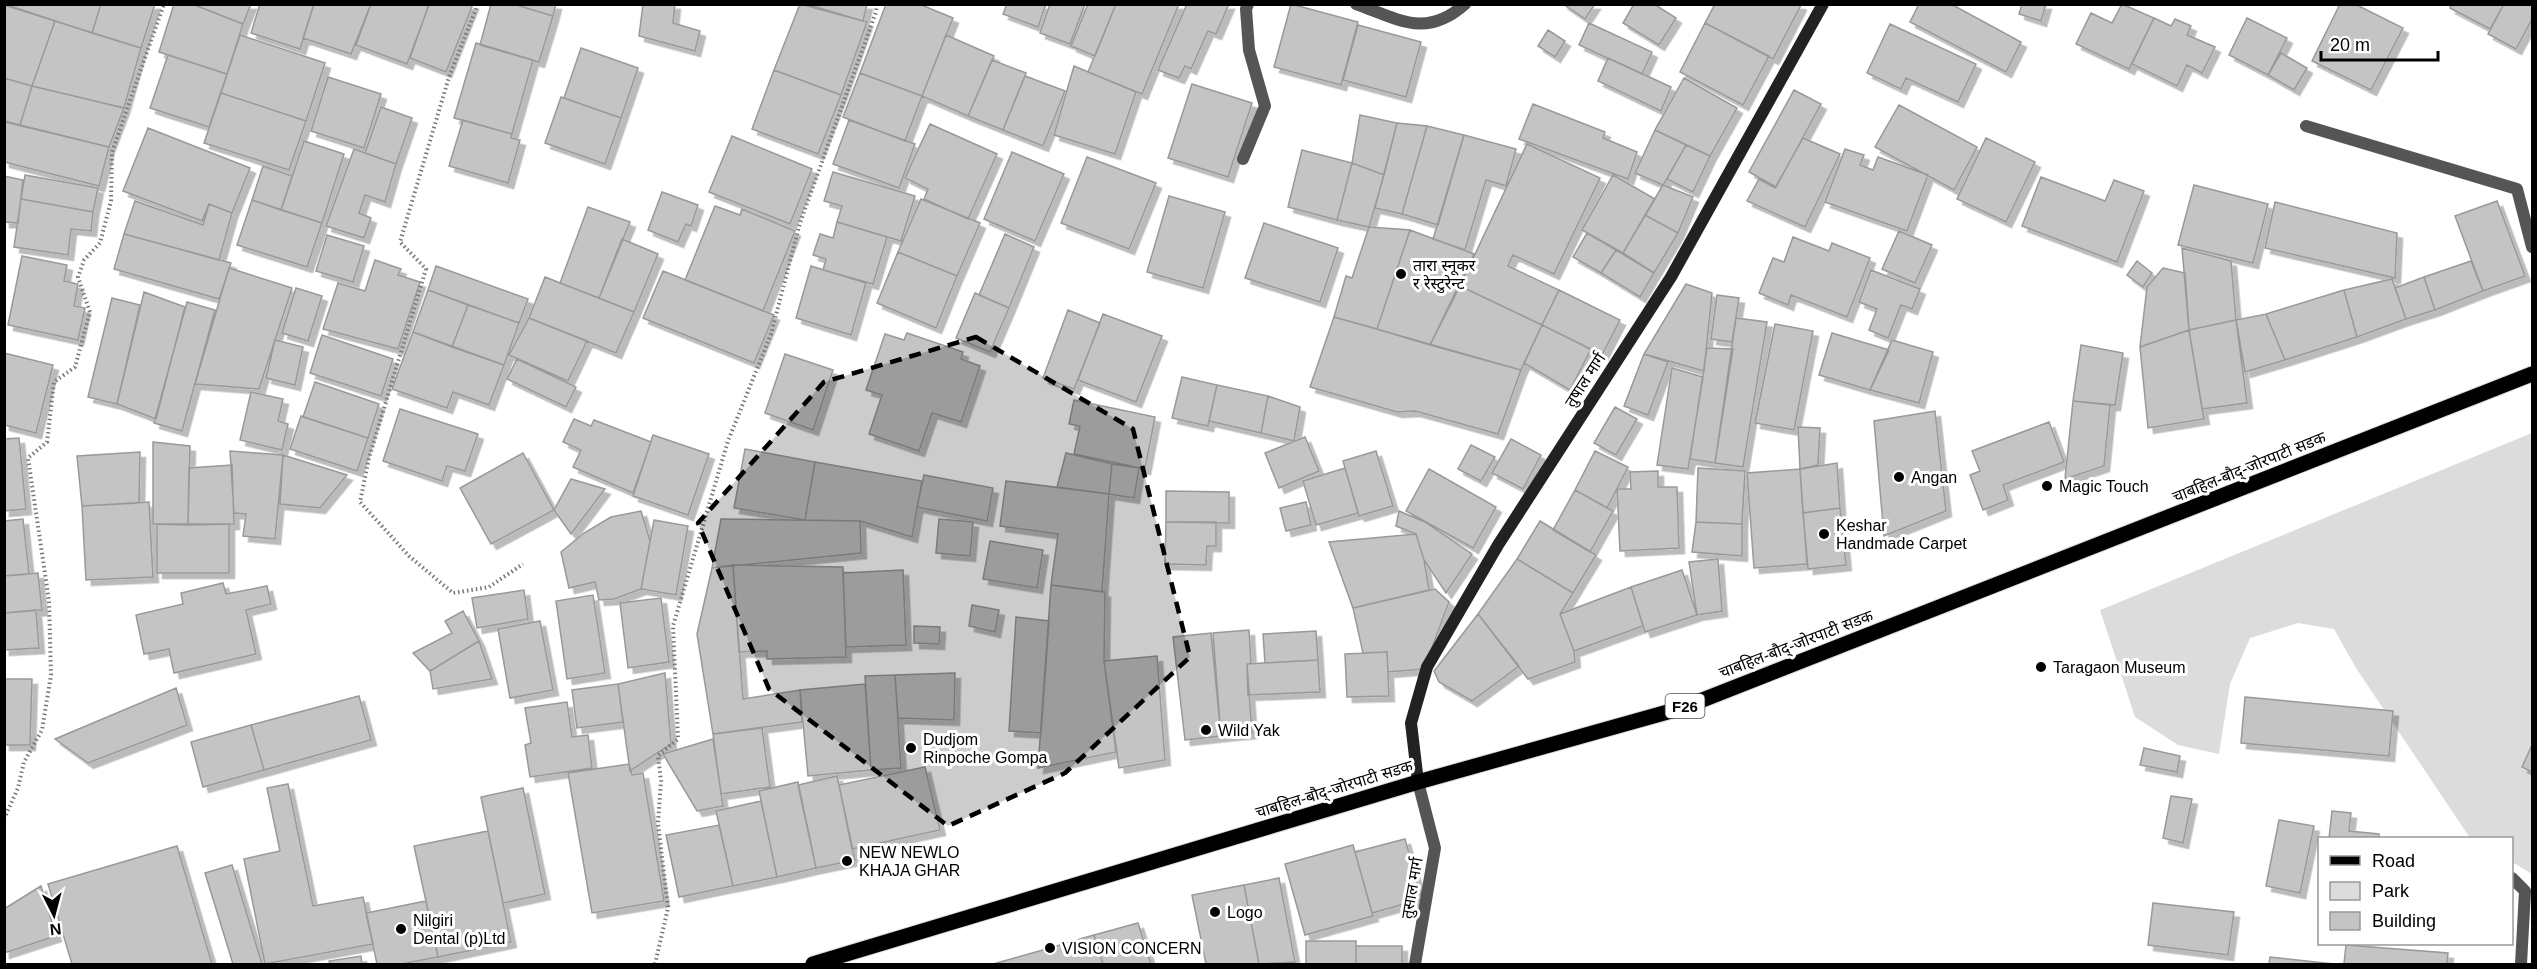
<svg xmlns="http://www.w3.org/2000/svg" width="2537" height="969" font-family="Arial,'Noto Sans Devanagari',sans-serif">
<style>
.green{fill:#dcdcdc}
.building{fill:#c4c4c4;stroke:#999;stroke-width:1.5;filter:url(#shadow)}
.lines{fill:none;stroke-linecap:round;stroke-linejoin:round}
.primary-casing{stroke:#dbdbdb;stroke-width:17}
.path{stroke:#777;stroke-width:4;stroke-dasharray:1.5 3;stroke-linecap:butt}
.lane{stroke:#555;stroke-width:12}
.street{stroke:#555;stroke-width:12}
.secondary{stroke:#222;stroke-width:12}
.primary{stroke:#000;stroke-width:15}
.marked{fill:#000;fill-opacity:0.2;stroke:#000;stroke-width:4.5;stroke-dasharray:12 8;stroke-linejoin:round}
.poi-dot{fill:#000;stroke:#fff;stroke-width:2}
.labels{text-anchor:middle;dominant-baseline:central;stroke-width:6;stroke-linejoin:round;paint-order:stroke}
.shield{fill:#fff;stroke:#4c4c4c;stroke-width:1.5}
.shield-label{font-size:15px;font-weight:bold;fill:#000}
.poi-label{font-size:16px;fill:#000;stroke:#fff;text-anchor:start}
.street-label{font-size:16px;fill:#000;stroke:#fff}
</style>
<defs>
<filter id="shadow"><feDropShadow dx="5.5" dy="5.5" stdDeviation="0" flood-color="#0004"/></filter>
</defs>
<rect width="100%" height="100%" fill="#fff"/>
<path class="green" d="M2532,433V874L2512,862V838H2470L2356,668L2334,629L2298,623L2250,638L2230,684L2219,754L2178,745L2135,717L2100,610Z"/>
<path class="building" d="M4,4H101L92,33Z
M101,4H155L141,48L92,33Z
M174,4H192L243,24L227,74L159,52Z
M192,4H251L243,24Z
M260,4H314L300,49L251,33Z
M314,4H371L351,54L303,38Z
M371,4L429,5L407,64L356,45Z
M473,4L446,72L410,58L429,4Z
M491,4H513L553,16L539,62L480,45Z
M513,4H556L553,16Z
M643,4H675L673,23L700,31L695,51L639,36Z
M800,4L867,22L841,95L774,70Z
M806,4H867L863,21Z
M886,4H919L953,18L922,96L860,73Z
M1007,4H1046L1038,27L1003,14Z
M1050,4H1085L1070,44L1040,33Z
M1088,4H1116L1095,56L1071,46Z
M1116,4H1179L1142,94L1088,72Z
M1187,4H1229L1216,34L1208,31L1191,69L1185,66L1179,78L1158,70Z
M1291,4L1358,22L1341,85L1274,67Z
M1563,4H1595L1585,19Z
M1634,4H1654L1676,18L1659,45L1623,23Z
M1715,4H1799L1801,5L1773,59L1705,23Z
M1919,4H1951L2021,42L2006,72L1910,22Z
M2022,4H2046L2041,21L2019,14Z
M2122,4L2154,18L2129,69L2076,44L2091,13L2112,23Z
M2340,4H2355L2403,28L2371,90L2312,61Z
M2451,4H2504L2490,29L2450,8Z
M2504,4H2532V19L2516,49L2488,34Z
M4,5L55,21L32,86L4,78Z
M2154,18L2171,26L2175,19L2191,26L2187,35L2215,47L2202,73L2187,65L2177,86L2132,64Z
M2247,18L2287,38L2268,75L2229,55Z
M55,21L141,48L124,108L32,86Z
M1589,23L1652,52L1642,74L1579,45Z
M1705,23L1769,56L1743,105L1680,72Z
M1890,24L1976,64L1958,102L1906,78L1901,89L1867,73Z
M1358,25L1421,42L1406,97L1343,80Z
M1548,30L1565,41L1555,57L1538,46Z
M240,35L325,63L306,121L221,93Z
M946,35L994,56L968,116L922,96Z
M476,43L533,60L512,134L454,118Z
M581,48L638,68L621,118L564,98Z
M2281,53L2307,68L2294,90L2268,75Z
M168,55L227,74L209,127L150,108Z
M1608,58L1671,87L1661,111L1598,81Z
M992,60L1026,73L1003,130L968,116Z
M1074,66L1136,92L1115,154L1054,135Z
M774,70L841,95L818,154L752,129Z
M860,73L922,96L905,141L843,117Z
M1025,76L1065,91L1043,146L1003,130Z
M328,77L381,94L364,148L311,131Z
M4,78L32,86L20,125L4,121Z
M1684,78L1737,108L1710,156L1655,130Z
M1192,84L1252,103L1228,177L1168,158Z
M32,86L124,108L109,147L20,125Z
M1794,90L1821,104L1776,187L1749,172Z
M221,93L306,121L289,170L204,143Z
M561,97L621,118L605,164L545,143Z
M1533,104L1605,132L1603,138L1637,152L1628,179L1519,139Z
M1899,105L1977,147L1954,190L1875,147Z
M381,107L412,118L396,164L365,153Z
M1360,115L1397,123L1384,175L1352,163Z
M463,120L512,134L511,138L520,140L508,183L449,166Z
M849,120L915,144L899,188L833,164Z
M5,122L109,147L99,186L4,162Z
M1397,123L1427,126L1402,214L1375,208Z
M930,124L997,154L968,219L924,199L928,189L905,178Z
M1427,126L1464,135L1438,225L1402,214Z
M148,128L250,168L232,213L209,204L202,221L123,191Z
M1655,130L1686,145L1663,185L1635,173Z
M1464,135L1516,149L1506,186L1486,180L1465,250L1433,239Z
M732,136L812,169L790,224L709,192Z
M1803,138L1840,154L1805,227L1747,201L1759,179L1775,188Z
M1986,138L2035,162L2006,222L1957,199Z
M304,141L344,154L322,223L281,210Z
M1527,144L1600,178L1554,274L1513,255L1508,266L1559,290L1542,325L1460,286Z
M1686,145L1710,156L1693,192L1667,179Z
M354,149L396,164L385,202L365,195L359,213L371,218L364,238L326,226Z
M1845,149L1864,155L1860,165L1873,170L1878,157L1928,175L1907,231L1825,202Z
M1302,150L1352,163L1337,220L1288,207Z
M1012,152L1064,174L1035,241L984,219Z
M1087,157L1156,183L1129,249L1061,223Z
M1352,163L1384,175L1369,227L1337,220Z
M263,166L292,176L281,210L252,200Z
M833,172L915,196L901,241L837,222L842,206L824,201Z
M25,175L98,188L93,212L21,199Z
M1613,175L1655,199L1623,253L1582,230Z
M4,176L23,180L18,223L4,222Z
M2041,177L2105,201L2114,180L2144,191L2117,262L2022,226Z
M1663,185L1693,197L1678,233L1645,215Z
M2194,185L2268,204L2253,263L2178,245Z
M662,192L698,205L691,226L686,224L678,242L648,230Z
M1169,196L1225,212L1203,288L1147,272Z
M21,199L93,212L91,231L71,229L68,255L14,247Z
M921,199L980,223L957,276L898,252Z
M252,200L322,223L307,267L237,245Z
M135,201L203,225L209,204L232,213L219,260L124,234Z
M2497,201L2525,276L2483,291L2455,216Z
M2275,202L2397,233L2395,278L2265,248Z
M715,206L740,215L742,209L795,231L763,311L685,280Z
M588,207L630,222L599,298L560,283Z
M1645,215L1678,233L1654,273L1623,253Z
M837,222L887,237L873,284L823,270L826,259L813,255L820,234L833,238Z
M1264,223L1338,248L1320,302L1245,278Z
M1369,227L1410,230L1377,329L1334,317L1346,276L1352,278Z
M1410,230L1474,254L1430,345L1377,329Z
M1899,231L1932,245L1915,283L1882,269Z
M1587,233L1616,250L1601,273L1573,257Z
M124,234L231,263L219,299L114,269Z
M1005,234L1034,247L1009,308L979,295Z
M327,235L364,246L353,282L316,271Z
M1793,237L1829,251L1832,243L1870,258L1847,317L1791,295L1788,305L1759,293L1773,258L1784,262Z
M622,239L658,254L634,312L599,298Z
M2182,248L2231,261L2236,320L2189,330Z
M1616,250L1654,273L1640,297L1601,273Z
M898,252L957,276L936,328L877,303Z
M22,256L67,265L64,281L78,284L74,306L85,308L78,340L8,325Z
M375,260L401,269L398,275L420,282L398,349L323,329L338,283L365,291Z
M2137,261L2152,273L2143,287L2127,275Z
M2471,261L2483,291L2435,310L2424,277Z
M436,266L528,299L519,323L428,290Z
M811,266L866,283L851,335L796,318Z
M229,268L292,288L259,389L195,384Z
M2163,268L2185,273L2189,330L2140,347L2147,287Z
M1871,270L1920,289L1912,309L1901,305L1888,338L1869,330L1877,309L1859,302Z
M663,271L774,315L754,363L643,318Z
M545,277L634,312L616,353L529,318Z
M2424,277L2435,310L2406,319L2395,288Z
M2392,279L2406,319L2357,337L2344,290Z
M1686,284L1712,293L1704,371L1644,354Z
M1460,286L1542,325L1521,370L1430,345Z
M296,288L322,296L308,341L282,333Z
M428,290L468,305L452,347L413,332Z
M1559,290L1620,320L1602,355L1542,325Z
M2344,290L2357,337L2285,360L2266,314Z
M144,292L185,307L156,419L117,404Z
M975,293L1009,308L990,352L956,338Z
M1717,295L1739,298L1732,342L1711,339Z
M112,298L140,305L117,404L88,397Z
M187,302L215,310L182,431L154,423Z
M468,305L519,323L504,365L452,347Z
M1068,310L1100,323L1074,389L1043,378Z
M1103,314L1162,336L1136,402L1078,380Z
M2266,314L2285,360L2245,372L2236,320Z
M1334,317L1521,370L1498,434L1415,411L1397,412L1310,387Z
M529,318L587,341L568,381L509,355Z
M1736,318L1767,322L1743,467L1715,463Z
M2236,320L2247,403L2202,409L2189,330Z
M1775,324L1813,331L1794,430L1755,423Z
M1542,325L1591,349L1570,390L1524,363Z
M2189,330L2204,419L2148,428L2140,347Z
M413,332L504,365L489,405L453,392L447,408L392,389Z
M907,333L963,352L961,359L980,366L961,422L932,413L919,451L869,434L882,395L866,390L885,334L904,340Z
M1832,333L1889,350L1870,390L1819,375Z
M322,335L393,359L381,396L310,373Z
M275,340L303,347L295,385L266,378Z
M1892,340L1933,352L1919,403L1870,390Z
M2081,345L2123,353L2115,405L2073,401Z
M1707,348L1733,349L1715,463L1690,459Z
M4,353L53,365L36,433L4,425Z
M785,354L833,370L813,430L765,413Z
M1644,354L1668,362L1648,415L1624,406Z
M517,359L576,387L566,407L507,379Z
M1672,368L1703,377L1688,469L1657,465Z
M1182,377L1217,385L1208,426L1172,418Z
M315,382L379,404L368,438L303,417Z
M1217,385L1268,396L1261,433L1209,421Z
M251,392L283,399L278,421L288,424L282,450L240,440Z
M1268,396L1300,407L1294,441L1261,433Z
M1074,400L1155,417L1145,469L1074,454L1080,426L1069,424Z
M2073,401L2110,405L2104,466L2065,479Z
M1615,407L1637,419L1616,455L1594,443Z
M400,409L478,434L465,471L447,466L442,481L383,461Z
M1935,411L1946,511L1884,536L1874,421Z
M301,416L368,438L357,471L290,449Z
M574,419L591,426L594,420L651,442L633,493L573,467L581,450L563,442Z
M2049,422L2064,462L2003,485L2008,500L1983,510L1970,475L1980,471L1972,451Z
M1798,427L1820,428L1818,465L1800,469Z
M653,435L709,454L688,515L633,496Z
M1305,437L1319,471L1279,488L1265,453Z
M19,438L26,509L4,511V439Z
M1511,439L1541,455L1523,489L1492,473Z
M153,442L190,446L188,525L153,524Z
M1471,445L1495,457L1481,481L1458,469Z
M745,449L815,462L805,520L734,508Z
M230,451L283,455L275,539L243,536L246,514L234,513Z
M1376,451L1393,506L1359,516L1343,461Z
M1595,451L1628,467L1607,508L1575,490Z
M140,452L139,503L82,506L77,456Z
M523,453L554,510L491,544L460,488Z
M1066,453L1112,464L1109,494L1057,487Z
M283,455L347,475L320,508L280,504Z
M815,462L922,481L912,537L860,521L805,520Z
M1837,463L1840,508L1803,513L1800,469Z
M1112,464L1139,468L1134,498L1109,494Z
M232,465L234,524L188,525L189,468Z
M1345,468L1358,513L1316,525L1303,481Z
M1698,468L1745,471L1742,524L1696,522Z
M1429,469L1496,507L1473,548L1406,511Z
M1800,469L1807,564L1754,568L1747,473Z
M1658,471V487H1677L1679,548L1620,551L1617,489H1631L1630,472Z
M924,475L993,488L987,521L917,507Z
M571,479L605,489L571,534L554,510Z
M1006,481L1109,494L1102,592L1051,585L1058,534L1000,526Z
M1575,490L1613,511L1590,552L1553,530Z
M1166,491L1229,492V523L1166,522Z
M149,502L153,577L86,580L82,506Z
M1306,502L1311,525L1286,531L1280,508Z
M1840,508L1846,565L1808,569L1803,513Z
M641,511L650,541L641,589L614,599L599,600L595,582L569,588L561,552L584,533L611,517Z
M1399,511L1425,522L1472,554L1446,593L1424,560L1416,534L1396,526Z
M23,519L29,574L4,576V521Z
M721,519L860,521L861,553L712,568Z
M939,519L973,522L970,556L936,553Z
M654,520L688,526L676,595L641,589Z
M1540,521L1596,555L1573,593L1517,559Z
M1166,522H1216V546H1207L1206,565L1165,564Z
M1696,522L1742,524V556L1692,552Z
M157,524H229V573H157Z
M1416,534L1424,560L1429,590L1353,608L1329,542Z
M990,541L1043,550L1037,588L983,579Z
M1517,559L1573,593L1560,614L1574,651L1575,662L1528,679L1478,614Z
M1718,559L1722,611L1697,615L1689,562Z
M733,565L843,567L846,657L767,659V651L739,652Z
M733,565L743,699L800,690L802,722L713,734L697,634L712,568Z
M903,570L906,645L846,647L843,573Z
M1682,570L1697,615L1645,632L1631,587Z
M38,573L42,610L4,613V576Z
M223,583L226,594L267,586L271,604L246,610L256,654L174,673L169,649L144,654L136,615L183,604L181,593Z
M1051,585L1105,592L1104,661L1116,752L1038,768Z
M1631,587L1643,626L1574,651L1560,614Z
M1435,589L1449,602L1424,669L1388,672L1387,652L1363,653L1353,608Z
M524,590L528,619L477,628L472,598Z
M593,595L605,673L567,679L556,601Z
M661,598L669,662L628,668L620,603Z
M972,605L999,610L995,632L969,626Z
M36,610L39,648L4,650V613Z
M463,611L479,641L430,671L413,653L452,633L445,621Z
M1478,614L1519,666L1472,701L1439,682L1434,671Z
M1016,617L1049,621L1041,733L1009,731Z
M540,621L553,690L510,698L498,629Z
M914,626L940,627L939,644L914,643Z
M1249,630L1251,663L1247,664L1252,733L1221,736L1213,633Z
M1316,631L1318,660L1265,663L1263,634Z
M1211,633L1221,736L1185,740L1173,637Z
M479,641L492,679L433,689L430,671Z
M1387,652L1389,696L1347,697L1345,654Z
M1157,656L1165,760L1119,768L1104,661Z
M1318,660L1320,692L1248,695L1247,664Z
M665,673L671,744L630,771L618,684Z
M955,673L954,720L898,718L895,675Z
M895,675L901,768L871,770L865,676Z
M4,679H32L30,745H4Z
M618,684L623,722L577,728L572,690Z
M865,684L871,770L808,776L800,690Z
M176,688L187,725L88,763L55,739Z
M359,696L371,740L264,770L251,725Z
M2245,697L2393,711L2389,756L2241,743Z
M567,702L572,737L588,735L592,768L530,777L525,745L531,743L525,708Z
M251,725L264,770L203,787L191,742Z
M762,728L770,787L721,794L713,734Z
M713,739L723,806L697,811L663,754Z
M2532,745V772L2522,767Z
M2144,748L2180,756L2177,772L2140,765Z
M629,764L632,775L643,773L664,901L592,913L568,773Z
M925,767L940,830L852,849L839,785Z
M837,776L855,860L816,868L798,785Z
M798,782L816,868L777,877L759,791Z
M288,784L313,906L363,897L373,944L265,964L244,859L280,851L267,788Z
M523,788L545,894L503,903L481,797Z
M2171,796L2192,799L2183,843L2163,838Z
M761,801L777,877L733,886L716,811Z
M2332,811L2351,813L2349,831L2379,834V838H2329Z
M2279,820L2314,826L2300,893L2266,886Z
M719,825L733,886L679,897L666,835Z
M488,831L511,942L438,957L414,846Z
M1405,839L1422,899L1372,913L1355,852Z
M1353,845L1373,916L1305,935L1285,864Z
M177,846L212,964H72L48,884Z
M232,865L262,964H233L205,873Z
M1279,878L1295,962L1259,964L1244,885Z
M1244,885L1259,964H1206L1192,895Z
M41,886L56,936L4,953V909Z
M426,901L438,957L401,964H377L366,913Z
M2153,903L2234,912L2228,955L2148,945Z
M1138,923L1151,964H1103L1094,935Z
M1094,935L1103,964H993L1050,948Z
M1306,941H1356V964H1306Z
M2346,945L2448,953L2447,964H2344Z
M1356,946H1402V964H1356Z
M361,956L362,964H330L329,961Z
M2270,957L2334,964H2269Z"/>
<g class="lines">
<defs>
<path id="primary" d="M813,964L1418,782L1682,708L2532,374"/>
</defs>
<use href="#primary" class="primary-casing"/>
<path class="path" d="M478,4L449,77L400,242L426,269L369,458L360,502L409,556L453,593L489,587L523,564
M4,819L18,788L24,762L42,730L51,675L49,601L28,458L47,442L54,382L75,367L90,312L78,277L84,260L100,243L111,201L112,152L164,4
M655,964L668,908L658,823L661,781L658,756L678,739L673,626L728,441L771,334L800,223L876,12L877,4"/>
<path class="lane" d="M2306,126L2517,189L2532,247
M2512,878L2525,891L2521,964"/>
<path class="street" d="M1356,4C1398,19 1426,39 1465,4
M1243,159L1265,106L1249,50L1246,9L1248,4
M1415,964L1435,848L1418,782"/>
<path class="secondary" d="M1418,782L1411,723L1427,667L1498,545L1671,277L1823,4"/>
<use href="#primary" class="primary"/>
</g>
<path class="marked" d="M976,337L1133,429L1190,657L1065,773L948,826L769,689L698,523L824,382Z"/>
<g class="poi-dot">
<circle cx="1401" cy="274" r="6"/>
<circle cx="1899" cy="477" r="6"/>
<circle cx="2047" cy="486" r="6"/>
<circle cx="1824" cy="534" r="6"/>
<circle cx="2041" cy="667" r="6"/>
<circle cx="1206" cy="730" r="6"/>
<circle cx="911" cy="748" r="6"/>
<circle cx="847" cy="861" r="6"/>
<circle cx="1215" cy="912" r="6"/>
<circle cx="401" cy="929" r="6"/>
<circle cx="1050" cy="948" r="6"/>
</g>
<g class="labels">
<rect class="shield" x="1665.5" y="694" width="39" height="24" rx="4.5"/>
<g class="shield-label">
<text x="1685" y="706">F26</text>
</g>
<g class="poi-label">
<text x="1413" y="265">तारा स्नूकर<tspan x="1413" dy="18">र रेस्टुरेन्ट</tspan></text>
<text x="1911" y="477">Angan</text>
<text x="2059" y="486">Magic Touch</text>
<text x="1836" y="525">Keshar<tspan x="1836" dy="18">Handmade Carpet</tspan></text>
<text x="2053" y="667">Taragaon Museum</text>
<text x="1218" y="730">Wild Yak</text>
<text x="923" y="739">Dudjom<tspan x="923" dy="18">Rinpoche Gompa</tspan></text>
<text x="859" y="852">NEW NEWLO<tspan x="859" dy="18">KHAJA GHAR</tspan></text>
<text x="1227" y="912">Logo</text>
<text x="413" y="920">Nilgiri<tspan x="413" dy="18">Dental (p)Ltd</tspan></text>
<text x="1062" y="948">VISION CONCERN</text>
</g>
<g class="street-label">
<text transform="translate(1585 380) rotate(-57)">तुषाल मार्ग</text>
<text transform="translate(2249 467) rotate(-22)">चाबहिल-बौद्-जोरपाटी सडक</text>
<text transform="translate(1796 644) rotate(-21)">चाबहिल-बौद्-जोरपाटी सडक</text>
<text transform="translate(1334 789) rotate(-17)">चाबहिल-बौद्-जोरपाटी सडक</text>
<text transform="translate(1412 888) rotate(-80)">तुसाल मार्ग</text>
</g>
</g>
<rect width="2537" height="969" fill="none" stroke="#000000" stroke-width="12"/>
<rect x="2318" y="837" width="195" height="108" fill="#ffffff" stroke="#999999" stroke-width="1.5"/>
<rect x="2330" y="856" width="30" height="9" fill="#000000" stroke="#999999" stroke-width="1.5"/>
<text x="2372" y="867" font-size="18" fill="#000000">Road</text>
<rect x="2330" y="882" width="30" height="18" fill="#dcdcdc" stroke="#999999" stroke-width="1.5"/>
<text x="2372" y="897" font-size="18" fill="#000000">Park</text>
<rect x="2330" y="912" width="30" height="18" fill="#c4c4c4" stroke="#999999" stroke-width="1.5"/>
<text x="2372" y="927" font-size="18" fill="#000000">Building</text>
<g transform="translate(54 915) rotate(174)" stroke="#ffffff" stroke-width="4.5" paint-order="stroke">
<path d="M0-4.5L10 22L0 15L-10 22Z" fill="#000000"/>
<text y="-9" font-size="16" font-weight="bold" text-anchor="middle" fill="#000000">N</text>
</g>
<path d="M2321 51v9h117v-9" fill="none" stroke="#000000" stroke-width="3"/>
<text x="2330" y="51" font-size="18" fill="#000000" stroke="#ffffff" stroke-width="4.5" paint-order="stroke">20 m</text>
</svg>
